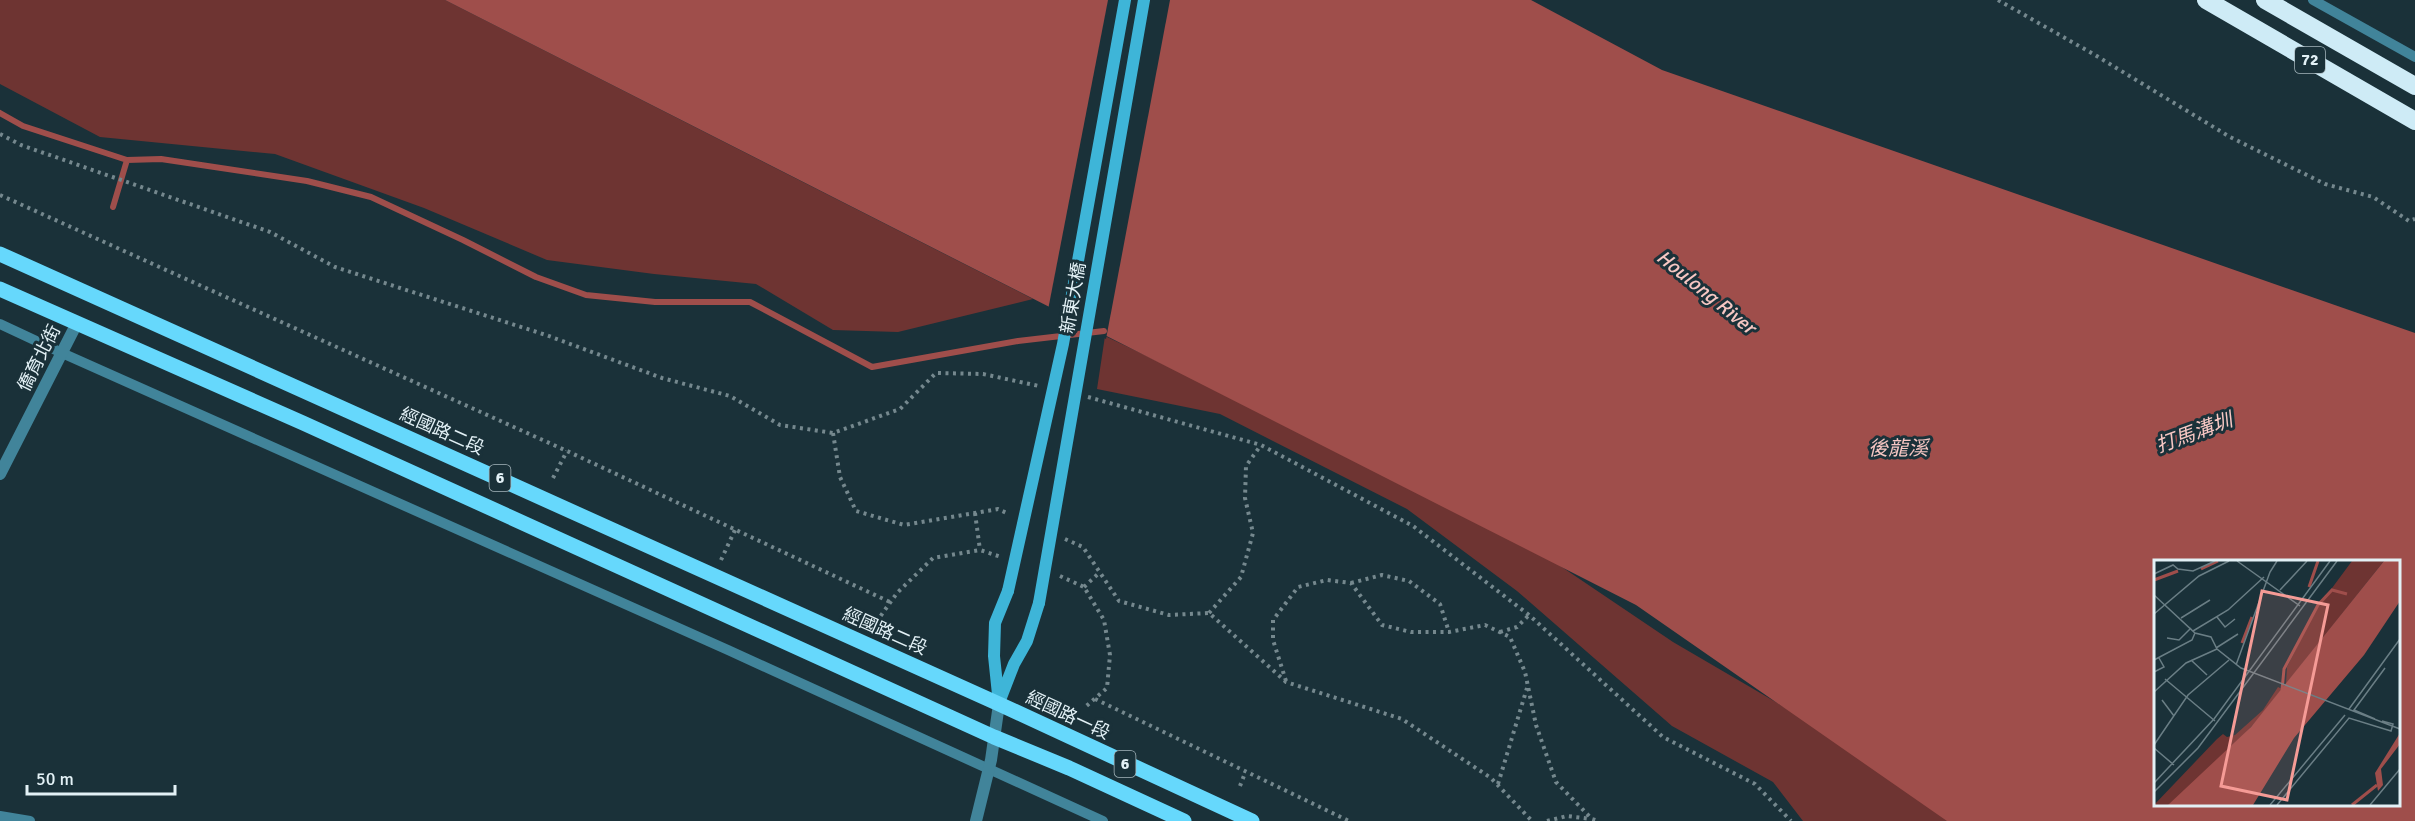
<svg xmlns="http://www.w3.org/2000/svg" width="2415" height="821" font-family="Signika,'Noto Sans TC',sans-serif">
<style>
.green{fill:#6e3432}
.water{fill:#9f4e4b;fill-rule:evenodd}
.pier{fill:#1a3139}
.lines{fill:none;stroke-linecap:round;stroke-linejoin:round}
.stream{stroke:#9f4e4b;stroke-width:6}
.path{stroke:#75888e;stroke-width:4;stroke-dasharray:3 4.5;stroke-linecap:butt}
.lane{stroke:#41849a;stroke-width:10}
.street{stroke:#41849a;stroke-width:12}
.secondary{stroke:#3eb5d8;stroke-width:12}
.primary{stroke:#66d8fc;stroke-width:15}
.highway{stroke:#ceebf6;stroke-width:18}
.secondary-bridge{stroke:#3eb5d8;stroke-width:12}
.labels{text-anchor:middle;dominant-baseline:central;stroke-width:6;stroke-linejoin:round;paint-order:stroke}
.shield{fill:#1a3139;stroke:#a7b7bd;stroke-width:1.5}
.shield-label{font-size:16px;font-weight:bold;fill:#e3f1f6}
.street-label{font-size:18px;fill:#e3f1f6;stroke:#1a3139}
.water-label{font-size:20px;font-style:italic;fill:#f7c7c3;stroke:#1a3139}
.inset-river{fill:none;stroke:#9f4e4b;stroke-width:3}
.inset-road{fill:none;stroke:#6a7e85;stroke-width:1.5}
.view{fill:#f59b96;fill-opacity:0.15;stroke:#f59b96;stroke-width:3}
.inset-edge{fill:none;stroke:#e3f1f6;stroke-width:3}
</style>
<rect width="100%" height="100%" fill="#1a3139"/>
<path class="green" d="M0,0H445L1033,299L898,332L833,330L756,284L654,274L547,260L424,208L275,154L100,137L0,84Z
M1105,336L1498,524L1673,642L1979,821H1803L1773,782L1672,726L1517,591L1407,509L1220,414L1097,389Z"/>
<path class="water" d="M445,0H1531L1662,70L2415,333V821H1947L1636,605ZM2156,562H2398V804H2156Z"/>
<path class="pier" d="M1108,0H1170L1106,339L1048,310Z"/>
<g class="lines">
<path class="stream" d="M0,113L23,126L127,160L161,159L307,181L371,197L463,240L536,277L586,295L655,302H750L872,367L1018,341L1104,331
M113,207L127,160"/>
<path class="path" d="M1998,0L2095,55L2230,137L2325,184L2373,197L2409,221L2415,219
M0,134L21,145L270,232L335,267L546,335L662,378L730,396L780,425L833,433L900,409L936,373L983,374L1039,386
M0,195L567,451L890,602
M1088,397L1261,445L1413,526L1529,615L1663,737L1755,784L1791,821
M833,433L840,477L856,511L904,525L998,509L1009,514
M553,478L567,451
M975,513L980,550
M1065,539L1083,547L1119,601L1169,615L1209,613L1286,682L1402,719L1491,778L1532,821
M721,560L735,530
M1060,576L1084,587L1104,620L1110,655L1107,688L1084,708
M1351,583L1382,575L1409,581L1440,604L1449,632
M1084,587L1100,572
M1209,613L1241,577L1253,533L1245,498L1246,466L1261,445
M872,628L897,593L933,558L980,550L1001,557
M1500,632L1517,627L1529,615
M1286,681L1273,640V620L1298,587L1327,580L1351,583L1382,625L1411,632H1449L1485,625L1510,637L1525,672L1536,725L1556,782L1592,819L1599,821
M1095,699L1349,821
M1498,784L1527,688
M1240,786L1245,773
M1547,821L1567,816L1591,819"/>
<path class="lane" d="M2313,0L2415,57
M0,324L62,353L728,650L1103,821
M0,816L30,821"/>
<path class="street" d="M0,474L77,323
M976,821L991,760L999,704"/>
<path class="secondary" d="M1000,700L1014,664L1027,641L1039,603
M999,704L994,656L995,623L1008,591"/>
<path class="primary" d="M0,254L999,704L1252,821
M0,289L303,423L994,737L1069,768L1184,821"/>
<path class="highway" d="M2206,0L2415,121
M2265,0L2415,86"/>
<path class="secondary-bridge" d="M1008,591L1063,344L1125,0
M1039,603L1144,0"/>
</g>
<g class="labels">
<g class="shield">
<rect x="2295" y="47" width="30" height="26" rx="4.5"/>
<rect x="489.5" y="465" width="21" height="26" rx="4.5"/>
<rect x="1114.5" y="751" width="21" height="26" rx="4.5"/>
</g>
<g class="shield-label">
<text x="2310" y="60">72</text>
<text x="500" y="478">6</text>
<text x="1125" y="764">6</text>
</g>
<g class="street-label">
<text transform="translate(1073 298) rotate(-80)">新東大橋</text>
<text transform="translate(39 358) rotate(-63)">僑育北街</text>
<text transform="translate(442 431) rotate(24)">經國路二段</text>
<text transform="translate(885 631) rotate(24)">經國路二段</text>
<text transform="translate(1068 715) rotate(25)">經國路一段</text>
</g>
<g class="water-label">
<text transform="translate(1706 292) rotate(39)">Houlong River</text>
<text transform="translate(2194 433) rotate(-20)">打馬溝圳</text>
<text x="1898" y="448">後龍溪</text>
</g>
</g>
<g transform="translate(2154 560)">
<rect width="246" height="246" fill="#1a3139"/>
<path d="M198,1H230L132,124L133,107L161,51ZM124,127L128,129L106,157L70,196L17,245H0L63,179L69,174L73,177L81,175L109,150Z" fill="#6e3432"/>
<path d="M230,1H246V41L210,95L140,178L99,245H14L97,167ZM246,173V184L227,209L229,225L224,231L221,213Z" fill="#9f4e4b"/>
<path class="inset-river" d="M47,9L64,1M0,20L24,11M155,27L164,1M88,83L98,57M128,130L130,109L164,45L178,30L193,34M198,245L223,225"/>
<path class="inset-road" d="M83,1L146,46M0,14L19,5L24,9L39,11L61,1M126,30L153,1M0,35L41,73L57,77L63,89L87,108L246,169M0,54L45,16L75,1M63,57L71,67L81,59M27,58L56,40M39,71L74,50L110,17M13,78L25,80L37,68M62,88L84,74M0,100L38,80L41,73M37,100L53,115M82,105L116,12L123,1M0,112L10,107L5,98M11,119L61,161M0,132L32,103L63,89M8,140L20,156M195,149L246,79M221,159L200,150L231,108M0,185L34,135L75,100M0,188L20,205M0,223L60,159L176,1M0,232L44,188L183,1M116,245L191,155M123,245L195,158L237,171L239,164L228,161M216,245L246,209"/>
<path class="view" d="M108,31L174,45L133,240L67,226Z"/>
<rect width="246" height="246" class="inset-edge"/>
</g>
<path d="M27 785v9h148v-9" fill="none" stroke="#e3f1f6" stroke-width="3"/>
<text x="36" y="785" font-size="18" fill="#e3f1f6" stroke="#1a3139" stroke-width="4.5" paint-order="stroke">50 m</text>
</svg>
